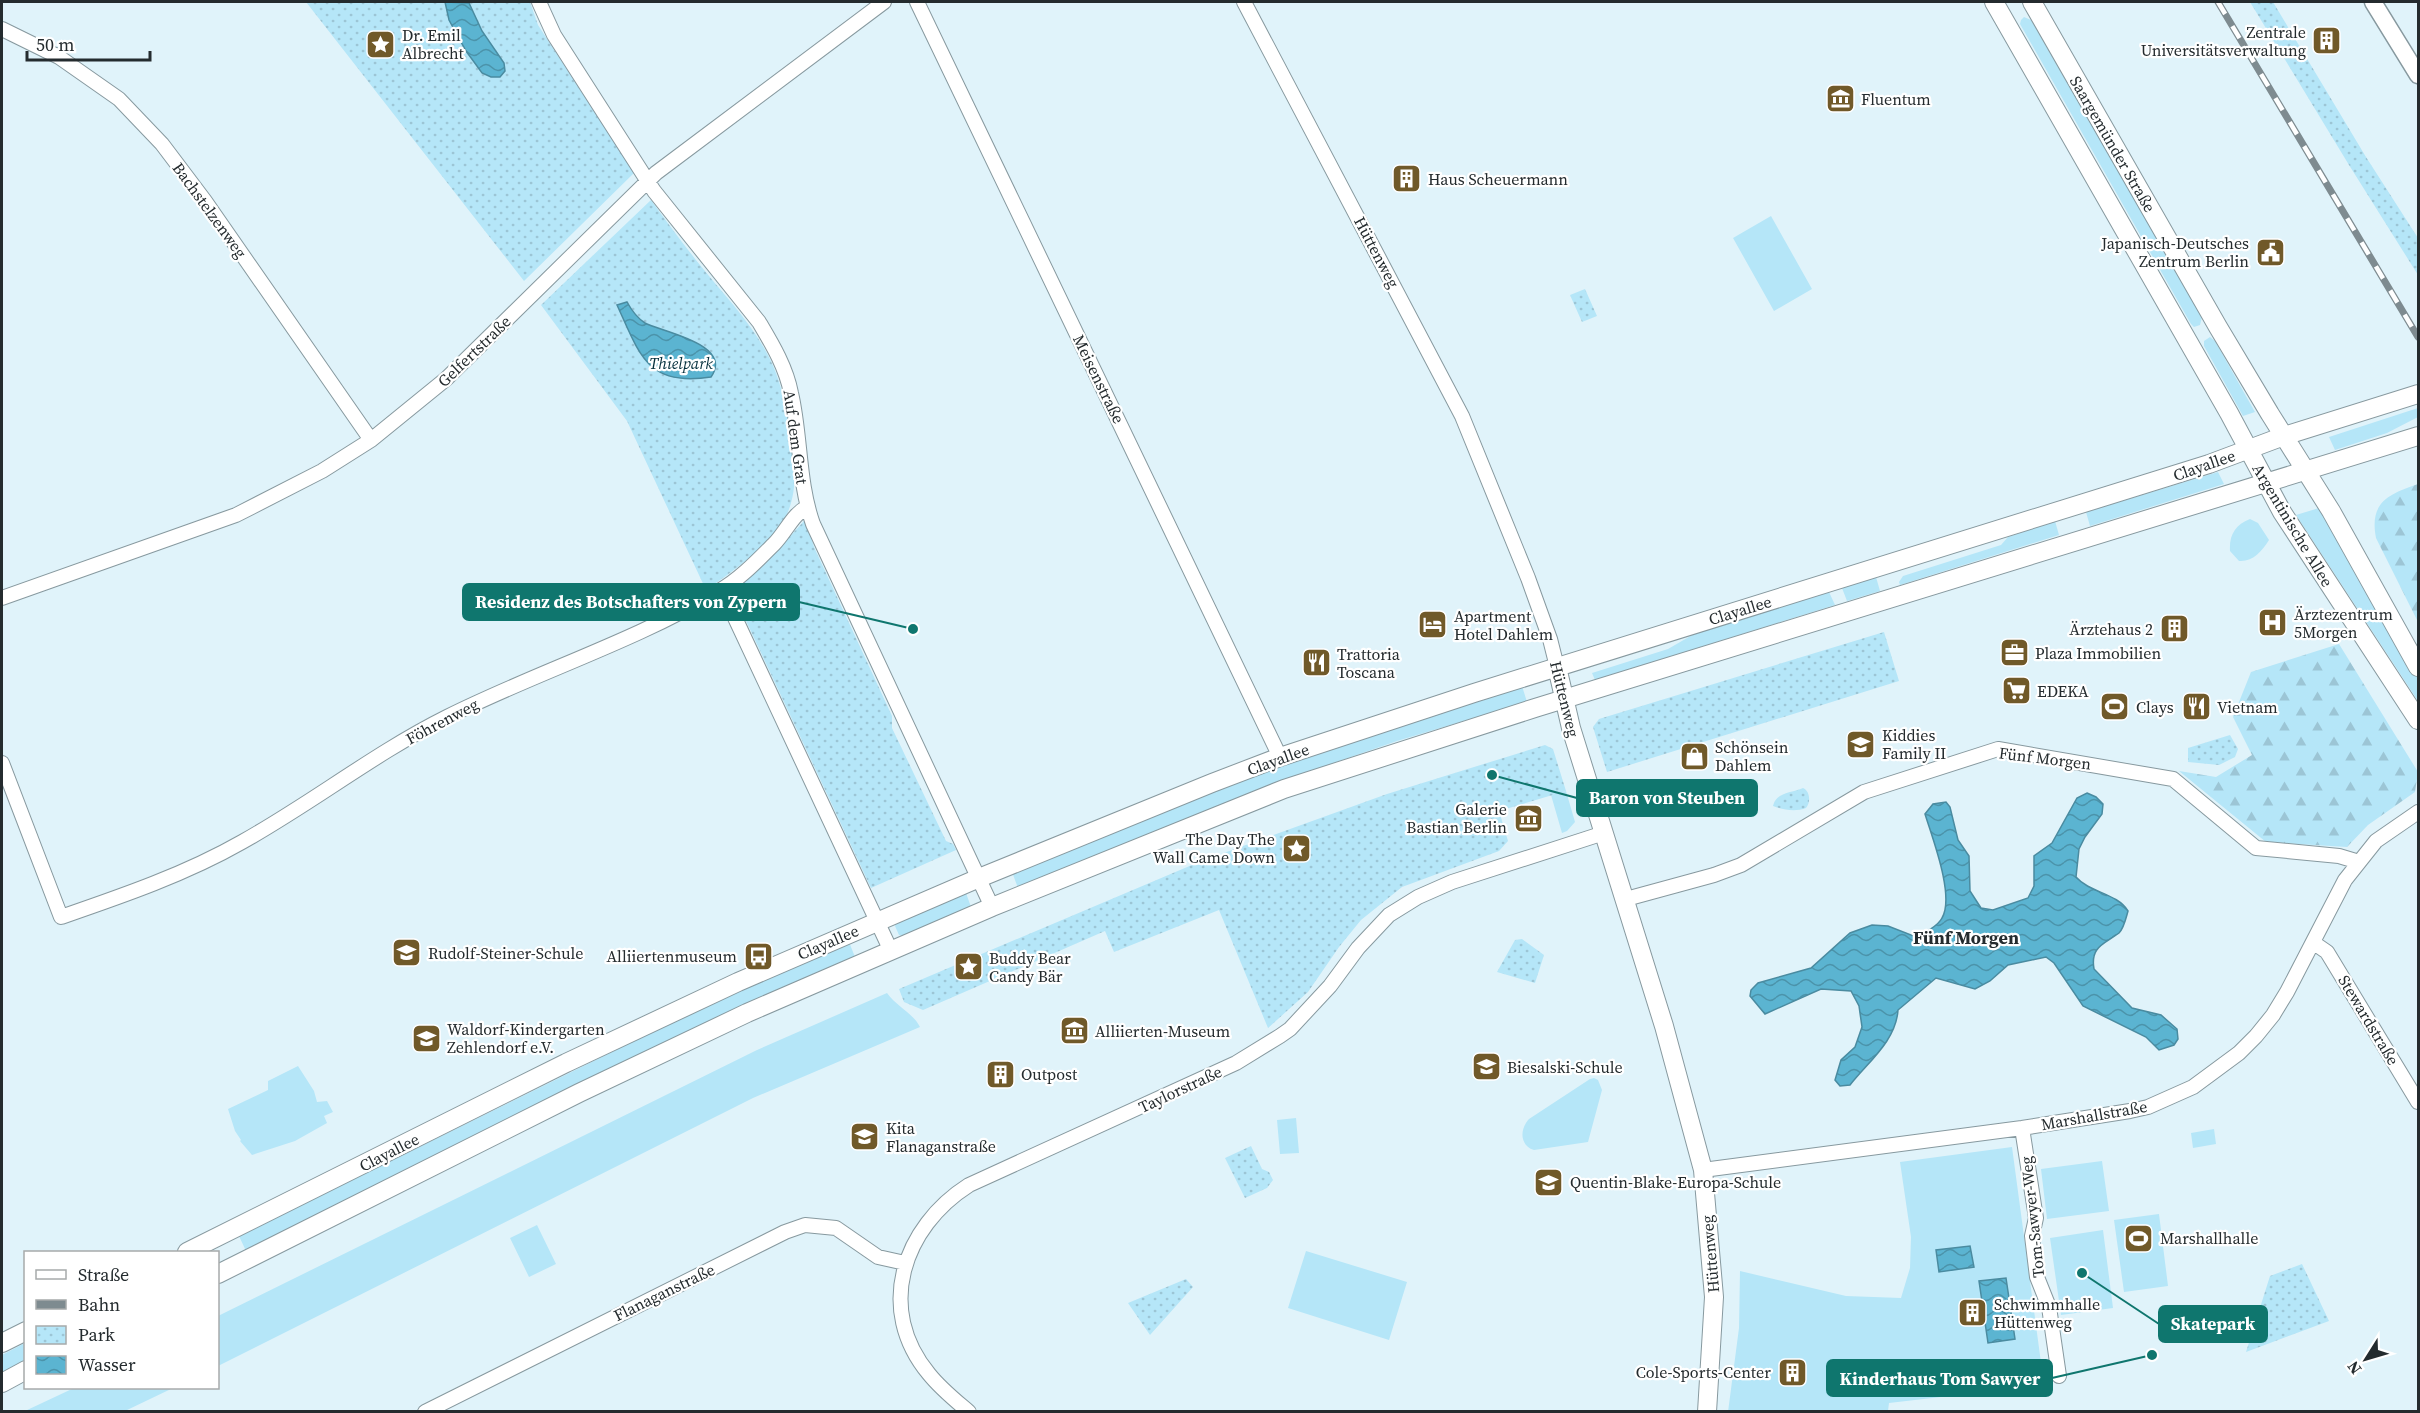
<svg xmlns="http://www.w3.org/2000/svg" width="2420" height="1413" font-family="'Source Serif 4',serif">
<style>
.grass{fill:#b5e6f8}
.forest{fill:url(#forest-firs)}
.park{fill:url(#park-dots)}
.water{fill:url(#water-waves);stroke:#4a8ba0;stroke-width:1.5}
.lines{fill:none;stroke-linecap:round;stroke-linejoin:round}
.minor-casing{stroke:#87999f;stroke-width:16}
.tertiary-casing{stroke:#87999f;stroke-width:19}
.secondary-casing{stroke:#87999f;stroke-width:20}
.minor{stroke:#fff;stroke-width:14}
.tertiary{stroke:#fff;stroke-width:16}
.secondary{stroke:#fff;stroke-width:18}
.rail-casing{stroke:#7e8b90;stroke-width:7}
.rail{stroke:#fff;stroke-width:4.5;stroke-dasharray:14;stroke-linecap:butt}
.labels{text-anchor:middle;dominant-baseline:central;stroke-width:4.5;stroke-linejoin:round;paint-order:stroke}
.poi-label{font-size:16px;fill:#242b2e;stroke:#fff;text-anchor:start}
.street-label{font-size:16px;fill:#242b2e;stroke:#fff}
.park-label{font-size:16px;font-style:italic;fill:#032e3b;stroke:#fff}
.neighbourhood-label{font-size:18px;font-weight:bold;fill:#242b2e;stroke:#fff}
.leader{fill:none;stroke:#0f766e;stroke-width:2}
.callout-dot{fill:#0f766e;stroke:#fff;stroke-width:2}
.callout{fill:#0f766e;stroke:#0f766e;stroke-width:2}
.callout-label{font-size:18px;text-anchor:middle;font-weight:bold;fill:#fff}
</style>
<defs>
<pattern id="forest-firs" width="22" height="20" patternUnits="userSpaceOnUse" patternTransform="scale(1.5)"><rect width="22" height="20" fill="#b5e6f8"/><path d="M5 1l3.5 6h-7zM16 11l3.5 6h-7z" fill="#9cc5d5"/></pattern>
<pattern id="park-dots" width="8" height="8" patternUnits="userSpaceOnUse" patternTransform="scale(1.5)"><rect width="8" height="8" fill="#b5e6f8"/><path d="M2 2h.1M6 6h.1" fill="none" stroke="#9cc5d5" stroke-width="1.8" stroke-linecap="round"/></pattern>
<pattern id="water-waves" width="16" height="10" patternUnits="userSpaceOnUse" patternTransform="scale(1.5)"><rect width="16" height="10" fill="#5bb4d1"/><path d="M0 5q4-4 8 0t8 0" fill="none" stroke="#4b93aa"/></pattern>
</defs>
<rect width="100%" height="100%" fill="#e0f3fa"/>
<path class="grass" d="M2024,17L2031,20L2202,317L2200,325L2194,327L2191,324L2020,24L2021,20Z
M1771,216L1812,289L1774,311L1733,238Z
M2210,337L2215,341L2255,412L2243,416L2204,346V341Z
M2418,408V417L2387,433L2335,450L2329,437Z
M2218,472L2224,484L2090,526L2086,512Z
M2319,508L2418,679V701L2296,515Z
M2250,519L2258,523L2269,540C2262,551 2253,562 2239,561L2230,551C2229,535 2235,525 2250,519Z
M2055,521L2059,535L1900,585L1899,582L1903,576L2001,545L2008,537Z
M1876,577L1880,591L1847,601L1842,588Z
M1829,592L1835,605L1595,680L1592,673L1668,649L1694,634Z
M1522,686L1527,702L1397,741L1270,785L1018,888L1012,872L1137,820L1265,772Z
M1566,791L1575,822L1567,831L1562,833L1551,795Z
M966,893L971,907L904,936L899,935L895,926L896,922Z
M849,942L855,957L246,1251L239,1236L695,1011Z
M887,993C897,1007 913,1013 920,1027L753,1098L218,1366V1316L757,1050Z
M298,1066L314,1091L317,1102L327,1101L333,1112L324,1116L327,1123L295,1141L252,1155L240,1141L241,1140L235,1131L228,1109L268,1090V1081Z
M1594,1078L1598,1080L1602,1090L1588,1142L1534,1150C1519,1145 1520,1129 1529,1119L1590,1079Z
M1296,1118L1299,1153L1280,1154L1277,1120Z
M2214,1129L2216,1144L2193,1148L2191,1133Z
M2012,1147L2044,1385L1889,1403L1888,1411L1728,1412L1739,1328L1740,1271L1846,1296L1901,1298L1910,1268L1911,1237L1900,1162Z
M2102,1161L2109,1211L2047,1219L2041,1169Z
M2159,1214L2168,1286L2124,1292L2114,1220Z
M537,1225L556,1264L529,1277L510,1238Z
M2103,1230L2113,1308L2061,1315L2050,1238Z
M1306,1251L1407,1282L1389,1340L1288,1308Z
M25,1343V1361L2,1373V1355Z
M74,1388H173L125,1411H25Z"/>
<path class="forest" d="M2418,484V622L2376,538C2369,502 2389,494 2418,484Z
M2339,644L2418,772L2415,792L2368,825L2347,847L2266,842L2179,771L2216,777L2252,755L2233,717L2251,672Z"/>
<path class="park" d="M306,2H530L538,25L634,173L524,281Z
M2250,2H2273L2366,157L2418,238V275L2349,165Z
M651,200C667,222 683,244 700,265C728,300 760,331 776,373C785,398 790,424 793,449C796,470 796,497 786,516C769,547 734,570 706,590L627,421L541,305Z
M1585,289L1597,316L1582,322L1570,295Z
M804,521L807,523L814,547L892,716V728L946,841L953,844L956,850L871,888L732,591L762,567Z
M1884,632L1899,681L1607,772L1593,727L1599,719Z
M2230,735L2238,749L2235,757L2219,765L2188,762V748Z
M1545,745L1553,749L1566,791L1499,811L1508,841L1499,851L1402,887L1361,920L1339,947L1308,992L1268,1028L1219,910L1114,952L1105,931L923,1010L904,1002L899,989L1199,862L1387,794Z
M1803,788C1810,791 1811,802 1806,808C1796,812 1783,810 1773,806C1776,792 1792,793 1803,788Z
M1522,939L1544,955L1535,983L1497,972L1515,940Z
M1251,1146L1262,1169L1269,1172L1273,1180L1267,1188L1245,1198L1225,1158Z
M2302,1264L2329,1321L2246,1352L2270,1276Z
M1186,1279L1193,1287L1150,1335L1128,1303Z"/>
<path class="water" d="M445,2L469,3L482,31L504,63L505,71L500,77H491L482,73L466,51L449,20Z
M627,302C632,311 637,318 645,323C662,332 734,344 711,377C647,387 640,355 617,305Z
M2087,793L2096,797L2103,804L2102,814L2085,837L2079,849L2076,877C2090,893 2117,893 2128,911C2126,918 2124,928 2119,933C2105,944 2090,946 2094,969L2132,1008L2161,1015L2177,1029L2178,1039L2174,1045L2159,1050L2146,1037L2083,1006L2054,963L2046,957L2008,965L1990,981L1975,989L1936,978L1898,1010C1896,1041 1868,1062 1850,1085L1840,1086L1835,1080L1841,1060L1855,1047L1862,1027L1859,1006L1851,991L1821,989L1765,1014L1750,996L1751,990L1758,983L1811,968L1850,933L1872,925L1888,926L1916,937C1923,934 1938,926 1942,918C1955,896 1932,837 1925,814L1933,804L1946,802L1950,807L1958,840L1969,856L1970,891L1981,908L1993,910L2028,898L2034,886V856L2052,843L2077,798Z
M1970,1246L1974,1267L1939,1272L1936,1250Z
M2006,1278L2015,1339L1988,1343L1979,1281Z"/>
<g class="lines">
<defs>
<path id="minor" d="M539,2L554,35L654,191L759,322C772,344 786,367 791,393C801,436 798,482 813,524L992,907
M917,2L1280,757
M1244,2L1462,416L1528,578L1550,639L1557,667
M2,29L59,57L119,99L162,144L205,201L371,440
M722,590L891,951
M2,598L236,515L322,471L371,440L446,379L656,173L884,2
M2,763L61,917C122,896 186,874 242,842C312,803 375,753 447,717C537,672 633,642 719,591C739,580 758,560 774,544C786,532 792,515 807,507
M1626,899L1714,875L1741,865L1864,792L1998,749L2173,779L2256,848L2339,856L2359,862
M2314,943L2327,952L2418,1102
M2022,1128L2036,1218L2032,1236L2037,1277L2049,1307L2059,1376
M1703,1170L2022,1128L2130,1111L2148,1107L2193,1087L2239,1053L2256,1036L2273,1015L2287,992L2345,880L2376,841L2418,812
M425,1412L785,1232L805,1225L836,1228L878,1257L905,1263
M969,1412C955,1400 941,1389 929,1374C875,1309 903,1227 969,1185L1236,1063L1280,1036L1290,1029L1330,986L1358,948L1389,915L1418,897L1452,882L1604,833"/>
<path id="tertiary" d="M2373,2L2418,75"/>
<path id="secondary" d="M1994,2L2229,413L2282,512L2418,720
M2032,2L2218,327L2270,414L2331,511L2418,667
M1557,667L1571,728L1664,1026L1703,1170L1714,1297L1707,1412
M187,1252L566,1063L738,982L979,878L1212,783L1280,757L1474,693L2209,464L2284,436L2418,394
M218,1274L579,1093L747,1013L992,907L1284,789L1535,708L2418,436
M2,1343L26,1331
M2,1383L26,1370"/>
</defs>
<use href="#minor" class="minor-casing"/>
<use href="#tertiary" class="tertiary-casing"/>
<use href="#secondary" class="secondary-casing"/>
<use href="#minor" class="minor"/>
<use href="#tertiary" class="tertiary"/>
<use href="#secondary" class="secondary"/>
<defs>
<path id="rail" d="M2218,2L2418,337"/>
</defs>
<use href="#rail" class="rail-casing"/>
<use href="#rail" class="rail"/>
</g>
<defs>
<symbol id="building-square" viewBox="-11 -11 22 22"><rect x="-9" y="-9" width="18" height="18" rx="4" fill="#705929" stroke="#fff"/><path d="M-4-6H4V6H1V3H-1V6H-4ZM-2.5-4.3h1.7v1.8h-1.7ZM.8-4.3h1.7v1.8H.8ZM-2.5-1h1.7V.8h-1.7ZM.8-1h1.7V.8H.8Z" fill="#fff"/></symbol>
<symbol id="sight-square" viewBox="-11 -11 22 22"><rect x="-9" y="-9" width="18" height="18" rx="4" fill="#705929" stroke="#fff"/><path d="M0-6L1.8-2.2L6-1.7L2.9 1.2L3.7 5.4L0 3.3L-3.7 5.4L-2.9 1.2L-6-1.7L-1.8-2.2Z" fill="#fff"/></symbol>
<symbol id="museum-square" viewBox="-11 -11 22 22"><rect x="-9" y="-9" width="18" height="18" rx="4" fill="#705929" stroke="#fff"/><path d="M0-6L6-3V-2H-6V-3ZM-5-1h2V3h-2ZM-1-1h2V3h-2ZM3-1h2V3H3ZM-6 4H6V6H-6Z" fill="#fff"/></symbol>
<symbol id="civic-square" viewBox="-11 -11 22 22"><rect x="-9" y="-9" width="18" height="18" rx="4" fill="#705929" stroke="#fff"/><path d="M-.6-6.5H3V-4.5H.6V-3L4-1V1h2V6H-6V1h2V-1L-.6-3ZM-1.2 2.5V6h2.4V2.5Z" fill="#fff"/></symbol>
<symbol id="hospital-square" viewBox="-11 -11 22 22"><rect x="-9" y="-9" width="18" height="18" rx="4" fill="#705929" stroke="#fff"/><path d="M-5-5h3v3.5h4V-5h3V5h-3V1.5h-4V5h-3Z" fill="#fff"/></symbol>
<symbol id="hotel-square" viewBox="-11 -11 22 22"><rect x="-9" y="-9" width="18" height="18" rx="4" fill="#705929" stroke="#fff"/><path d="M-6-4.5h1.5V1H6V5H4.5V3h-9V5H-6ZM-4 0a1.8 1.8 0 1 1 3.6 0ZM.5 0V-2.5h3Q6-2.5 6 0Z" fill="#fff"/></symbol>
<symbol id="office-square" viewBox="-11 -11 22 22"><rect x="-9" y="-9" width="18" height="18" rx="4" fill="#705929" stroke="#fff"/><path d="M-6-3h4V-5.5h4V-3h4V5H-6ZM-1-4.5V-3h2v-1.5ZM-6 0V1H6V0Z" fill="#fff"/></symbol>
<symbol id="restaurant-square" viewBox="-11 -11 22 22"><rect x="-9" y="-9" width="18" height="18" rx="4" fill="#705929" stroke="#fff"/><path d="M-5-6h1v4h1v-4h1v4h1v-4h1v5L-1.5 .5V6h-2V.5L-5-1ZM5-6V6H3V1.5H1.5Q1.5-4 5-6Z" fill="#fff"/></symbol>
<symbol id="supermarket-square" viewBox="-11 -11 22 22"><rect x="-9" y="-9" width="18" height="18" rx="4" fill="#705929" stroke="#fff"/><path d="M-6-5.5h2.5l.6 2H6L4.5 2H-2.5L-4.4-4H-6ZM-1.5 3.2a1.3 1.3 0 1 0 .1 0ZM3 3.2a1.3 1.3 0 1 0 .1 0Z" fill="#fff"/></symbol>
<symbol id="stadium-square" viewBox="-11 -11 22 22"><rect x="-9" y="-9" width="18" height="18" rx="4" fill="#705929" stroke="#fff"/><path d="M0-5a6.5 5 0 1 0 0 10a6.5 5 0 1 0 0-10ZM-3.5-1.8h7v3.6h-7Z" fill="#fff"/></symbol>
<symbol id="school-square" viewBox="-11 -11 22 22"><rect x="-9" y="-9" width="18" height="18" rx="4" fill="#705929" stroke="#fff"/><path d="M0-5L7-2L0 1L-7-2ZM-4 1L0 2.5L4 1V4Q0 6-4 4Z" fill="#fff"/></symbol>
<symbol id="shop-square" viewBox="-11 -11 22 22"><rect x="-9" y="-9" width="18" height="18" rx="4" fill="#705929" stroke="#fff"/><path d="M-5-2.5h2.3a2.7 3.5 0 0 1 5.4 0H5L5.5 6h-11ZM-1.5-2.5h3a1.5 2.3 0 0 0-3 0Z" fill="#fff"/></symbol>
<symbol id="bus-square" viewBox="-11 -11 22 22"><rect x="-9" y="-9" width="18" height="18" rx="4" fill="#705929" stroke="#fff"/><path d="M-5-6H5V4H4V6H2V4H-2V6H-4V4H-5ZM-3.5-4V0h7V-4ZM-3.5 1.2v1.5H-2V1.2ZM2 1.2v1.5H3.5V1.2Z" fill="#fff"/></symbol>
</defs>
<g fill-rule="evenodd">
<use href="#building-square" x="2310" y="24" width="33" height="33"/>
<use href="#sight-square" x="364" y="28" width="33" height="33"/>
<use href="#museum-square" x="1824" y="82" width="33" height="33"/>
<use href="#building-square" x="1390" y="162" width="33" height="33"/>
<use href="#civic-square" x="2254" y="236" width="33" height="33"/>
<use href="#hospital-square" x="2256" y="606" width="33" height="33"/>
<use href="#hotel-square" x="1416" y="608" width="33" height="33"/>
<use href="#building-square" x="2158" y="612" width="33" height="33"/>
<use href="#office-square" x="1998" y="636" width="33" height="33"/>
<use href="#restaurant-square" x="1300" y="646" width="33" height="33"/>
<use href="#supermarket-square" x="2000" y="674" width="33" height="33"/>
<use href="#stadium-square" x="2098" y="690" width="33" height="33"/>
<use href="#restaurant-square" x="2180" y="690" width="33" height="33"/>
<use href="#school-square" x="1844" y="728" width="33" height="33"/>
<use href="#shop-square" x="1678" y="740" width="33" height="33"/>
<use href="#museum-square" x="1512" y="802" width="33" height="33"/>
<use href="#sight-square" x="1280" y="832" width="33" height="33"/>
<use href="#school-square" x="390" y="936" width="33" height="33"/>
<use href="#bus-square" x="742" y="940" width="33" height="33"/>
<use href="#sight-square" x="952" y="950" width="33" height="33"/>
<use href="#museum-square" x="1058" y="1014" width="33" height="33"/>
<use href="#school-square" x="410" y="1022" width="33" height="33"/>
<use href="#school-square" x="1470" y="1050" width="33" height="33"/>
<use href="#building-square" x="984" y="1058" width="33" height="33"/>
<use href="#school-square" x="848" y="1120" width="33" height="33"/>
<use href="#school-square" x="1532" y="1166" width="33" height="33"/>
<use href="#stadium-square" x="2122" y="1222" width="33" height="33"/>
<use href="#building-square" x="1956" y="1296" width="33" height="33"/>
<use href="#building-square" x="1776" y="1356" width="33" height="33"/>
</g>
<g class="labels">
<g class="poi-label">
<text x="2306" y="32" text-anchor="end">Zentrale<tspan x="2306" dy="18">Universitätsverwaltung</tspan></text>
<text x="402" y="35">Dr. Emil<tspan x="402" dy="18">Albrecht</tspan></text>
<text x="1861" y="99">Fluentum</text>
<text x="1428" y="179">Haus Scheuermann</text>
<text x="2249" y="243" text-anchor="end">Japanisch-Deutsches<tspan x="2249" dy="18">Zentrum Berlin</tspan></text>
<text x="2294" y="614">Ärztezentrum<tspan x="2294" dy="18">5Morgen</tspan></text>
<text x="1454" y="616">Apartment<tspan x="1454" dy="18">Hotel Dahlem</tspan></text>
<text x="2153" y="629" text-anchor="end">Ärztehaus 2</text>
<text x="2035" y="653">Plaza Immobilien</text>
<text x="1337" y="654">Trattoria<tspan x="1337" dy="18">Toscana</tspan></text>
<text x="2037" y="691">EDEKA</text>
<text x="2136" y="707">Clays</text>
<text x="2217" y="707">Vietnam</text>
<text x="1882" y="735">Kiddies<tspan x="1882" dy="18">Family II</tspan></text>
<text x="1715" y="747">Schönsein<tspan x="1715" dy="18">Dahlem</tspan></text>
<text x="1507" y="809" text-anchor="end">Galerie<tspan x="1507" dy="18">Bastian Berlin</tspan></text>
<text x="1275" y="839" text-anchor="end">The Day The<tspan x="1275" dy="18">Wall Came Down</tspan></text>
<text x="428" y="953">Rudolf-Steiner-Schule</text>
<text x="737" y="956" text-anchor="end">Alliiertenmuseum</text>
<text x="989" y="958">Buddy Bear<tspan x="989" dy="18">Candy Bär</tspan></text>
<text x="447" y="1029">Waldorf-Kindergarten<tspan x="447" dy="18">Zehlendorf e.V.</tspan></text>
<text x="1095" y="1031">Alliierten-Museum</text>
<text x="1507" y="1067">Biesalski-Schule</text>
<text x="1021" y="1074">Outpost</text>
<text x="886" y="1128">Kita<tspan x="886" dy="18">Flanaganstraße</tspan></text>
<text x="1570" y="1182">Quentin-Blake-Europa-Schule</text>
<text x="2160" y="1238">Marshallhalle</text>
<text x="1994" y="1304">Schwimmhalle<tspan x="1994" dy="18">Hüttenweg</tspan></text>
<text x="1771" y="1372" text-anchor="end">Cole-Sports-Center</text>
</g>
<g class="street-label">
<text transform="translate(2113 144) rotate(60)">Saargemünder Straße</text>
<text transform="translate(210 210) rotate(54)">Bachstelzenweg</text>
<text transform="translate(1377 252) rotate(62)">Hüttenweg</text>
<text transform="translate(474 351) rotate(-44)">Gelfertstraße</text>
<text transform="translate(1099 379) rotate(64)">Meisenstraße</text>
<text transform="translate(796 437) rotate(82)">Auf dem Grat</text>
<text transform="translate(2204 465) rotate(-19)">Clayallee</text>
<text transform="translate(2293 525) rotate(59)">Argentinische Allee</text>
<text transform="translate(1740 610) rotate(-17)">Clayallee</text>
<text transform="translate(1565 699) rotate(76)">Hüttenweg</text>
<text transform="translate(442 721) rotate(-28)">Föhrenweg</text>
<text transform="translate(2045 758) rotate(7)">Fünf Morgen</text>
<text transform="translate(1278 759) rotate(-20)">Clayallee</text>
<text transform="translate(828 942) rotate(-23)">Clayallee</text>
<text transform="translate(2369 1020) rotate(59)">Stewardstraße</text>
<text transform="translate(1180 1089) rotate(-25)">Taylorstraße</text>
<text transform="translate(2094 1115) rotate(-10)">Marshallstraße</text>
<text transform="translate(389 1152) rotate(-27)">Clayallee</text>
<text transform="translate(2032 1217) rotate(-96)">Tom-Sawyer-Weg</text>
<text transform="translate(1710 1254) rotate(-95)">Hüttenweg</text>
<text transform="translate(664 1292) rotate(-26)">Flanaganstraße</text>
</g>
<g class="park-label">
<text x="681" y="363">Thielpark</text>
</g>
<g class="neighbourhood-label">
<text x="1966" y="937">Fünf Morgen</text>
</g>
</g>
<path class="leader" d="M913 629L799 602M1492 775L1577 798M2082 1273L2159 1324M2152 1355L2052 1378"/>
<g class="callout-dot">
<circle cx="913" cy="629" r="6"/>
<circle cx="1492" cy="775" r="6"/>
<circle cx="2082" cy="1273" r="6"/>
<circle cx="2152" cy="1355" r="6"/>
</g>
<g class="callout">
<rect x="463" y="584" width="336" height="36" rx="6"/>
<rect x="1577" y="780" width="180" height="36" rx="6"/>
<rect x="2159" y="1306" width="108" height="36" rx="6"/>
<rect x="1827" y="1360" width="225" height="36" rx="6"/>
</g>
<g class="callout-label">
<text x="631" y="608">Residenz des Botschafters von Zypern</text>
<text x="1667" y="804">Baron von Steuben</text>
<text x="2213" y="1330">Skatepark</text>
<text x="1940" y="1385">Kinderhaus Tom Sawyer</text>
</g>
<rect width="2420" height="1413" fill="none" stroke="#242b2e" stroke-width="6"/>
<rect x="24" y="1251" width="195" height="138" fill="#ffffff" stroke="#a7aaab" stroke-width="1.5"/>
<rect x="36" y="1270" width="30" height="9" fill="#ffffff" stroke="#a7aaab" stroke-width="1.5"/>
<text x="78" y="1281" font-size="18" fill="#242b2e">Straße</text>
<rect x="36" y="1300" width="30" height="9" fill="#7e8b90" stroke="#a7aaab" stroke-width="1.5"/>
<text x="78" y="1311" font-size="18" fill="#242b2e">Bahn</text>
<rect x="36" y="1326" width="30" height="18" fill="url(#park-dots)" stroke="#a7aaab" stroke-width="1.5"/>
<text x="78" y="1341" font-size="18" fill="#242b2e">Park</text>
<rect x="36" y="1356" width="30" height="18" fill="url(#water-waves)" stroke="#a7aaab" stroke-width="1.5"/>
<text x="78" y="1371" font-size="18" fill="#242b2e">Wasser</text>
<g transform="translate(2366 1359) rotate(233)" stroke="#ffffff" stroke-width="4.5" paint-order="stroke">
<path d="M0-4.5L10 22L0 15L-10 22Z" fill="#242b2e"/>
<text y="-9" font-size="16" font-weight="bold" text-anchor="middle" fill="#242b2e">N</text>
</g>
<path d="M27 51v9h123v-9" fill="none" stroke="#242b2e" stroke-width="3"/>
<text x="36" y="51" font-size="18" fill="#242b2e" stroke="#ffffff" stroke-width="4.5" paint-order="stroke">50 m</text>
</svg>
